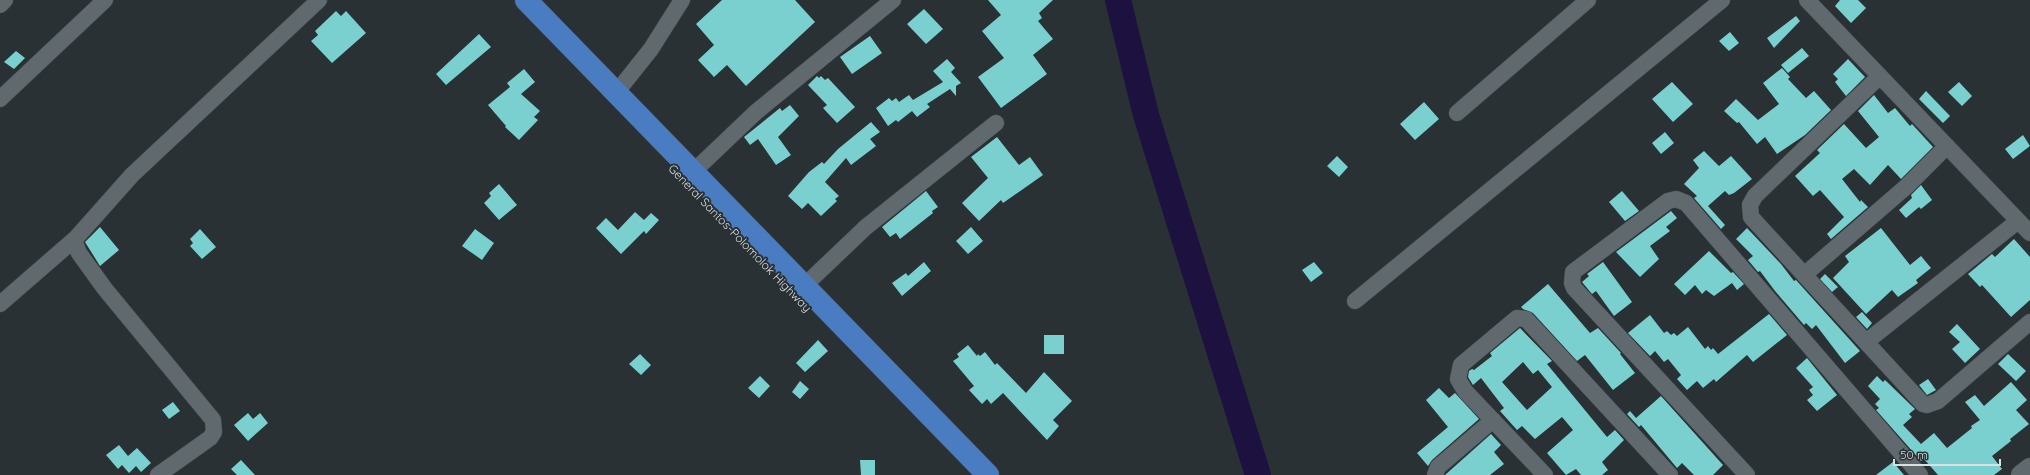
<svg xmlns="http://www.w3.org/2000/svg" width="2030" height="475" font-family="Quicksand,sans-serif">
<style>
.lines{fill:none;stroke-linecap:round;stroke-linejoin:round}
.river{stroke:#1d113f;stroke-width:26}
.building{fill:#79d0ce;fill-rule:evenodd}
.minor-casing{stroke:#454c4f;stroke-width:17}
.tertiary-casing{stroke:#454c4f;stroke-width:21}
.trunk-casing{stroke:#454c4f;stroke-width:23}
.minor{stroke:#60696d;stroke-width:16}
.tertiary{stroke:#60696d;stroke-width:20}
.trunk{stroke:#4a7cc2;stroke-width:22}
.labels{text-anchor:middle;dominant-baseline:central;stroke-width:4;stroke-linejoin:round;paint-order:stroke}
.street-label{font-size:12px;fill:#dadfe1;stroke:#293135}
</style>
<rect width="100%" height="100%" fill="#293135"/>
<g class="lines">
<path class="river" d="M1118,0L1146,115L1258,475"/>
</g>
<path class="building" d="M722,0H795L815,22L746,86L727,65L714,77L698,60L714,45L696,24Z
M988,0H1053L1039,13L1042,18L1038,21L1053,39L1033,55L1047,74L1001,108L978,77L1004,58L982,31L1001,15Z
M1840,0H1858L1866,8L1851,23L1835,6Z
M924,9L943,29L926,44L907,24Z
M336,11L341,16L346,11L366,33L332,63L311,41L318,35L315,31Z
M1796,16L1800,21L1774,48L1767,38Z
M1730,32L1739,43L1729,51L1719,41Z
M479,34L491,47L446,85L436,74Z
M870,36L882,53L852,74L840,57Z
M1802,48L1809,56L1788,73L1781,65Z
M16,51L25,58L14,69L4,62Z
M947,59L955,68L951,72L961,83L956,86V96L950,89L927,104L930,107L917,117L912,111L898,122L896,120L888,126L876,108L889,98L892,101L896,98L899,102L909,95L913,100L943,82L933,71Z
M1848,59L1865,77L1846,96L1835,82L1838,79L1833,74Z
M1782,68L1790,77L1788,79L1806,98L1814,91L1831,110L1805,135L1777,154L1765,137L1757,144L1739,122L1737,123L1724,111L1736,99L1758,120L1779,104L1763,83Z
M524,69L535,82L521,94L540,111L534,117L538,120L519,140L505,127L506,126L488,105L510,87L507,83Z
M817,76L819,78L821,76L825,80L828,78L855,107L837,123L823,108L827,105L808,85Z
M1672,82L1693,104L1673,122L1652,99Z
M1959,82L1972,96L1962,106L1948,92Z
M1926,91L1950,116L1943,123L1919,99Z
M1874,95L1888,113L1895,108L1910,126L1912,124L1933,147L1901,179L1888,165L1870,185L1854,169L1842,179L1860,202L1861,200L1868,207L1831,239L1827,234L1844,217L1820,190L1813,196L1795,176L1820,153L1817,150L1844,124L1866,148L1879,137L1858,111Z
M1424,102L1439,119L1415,140L1400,124Z
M790,105L799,116L778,137L791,155L776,165L758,139L750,145L744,137L780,108L782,111Z
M871,122L880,132L870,139L876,146L851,165L846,158L825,182L839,196L835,199L837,201L821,216L808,203L802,209L788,196L809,172L822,162L824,164L838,149Z
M1665,132L1674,143L1661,154L1652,143Z
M2023,135L2030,146L2013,159L2005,149Z
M997,137L1019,165L1030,157L1043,175L1003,203L1001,200L979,221L962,203L988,178L971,157Z
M1704,151L1719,166L1731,156L1752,179L1734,193L1729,195L1725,191L1708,206L1725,225L1721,229L1694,198L1697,196L1684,184L1699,168L1693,160Z
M1337,156L1348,167L1339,177L1327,166Z
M499,184L517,205L499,220L484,203L491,196L489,193Z
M1921,185L1932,200L1921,209L1919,207L1906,218L1899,210L1912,198L1911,195Z
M926,191L938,207L932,211L933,213L900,239L896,233L890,237L882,227Z
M1622,191L1639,211L1625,221L1609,202Z
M1671,211L1677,218L1666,227L1670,231L1650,246L1659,259L1640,277L1616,252Z
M635,212L644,220L651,213L659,220L646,234L644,231L621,254L596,228L606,218L618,230Z
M100,227L119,250L100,266L85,242Z
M971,227L983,241L968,254L956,241Z
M1747,228L1781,264L1794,281L1796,280L1860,351L1845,363L1816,325L1812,329L1806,323L1804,325L1775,291L1760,271L1758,272L1748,260L1753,256L1736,239Z
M1881,228L1910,265L1921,256L1931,268L1916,280L1918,283L1898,297L1892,290L1866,314L1833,278L1849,262L1845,256Z
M200,229L216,247L202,259L190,246L193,243L190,239Z
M475,229L494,243L482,260L462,246Z
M2014,239L2030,257V300L2011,317L1982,285L1980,287L1968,274L1992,254L1995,257Z
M1709,251L1731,273L1733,272L1744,284L1737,290L1732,283L1714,296L1706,290L1702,294L1695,285L1685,295L1674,284Z
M924,262L931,271L902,296L892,283L906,273L908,276Z
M1314,262L1323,273L1311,282L1302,270Z
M1603,262L1632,302L1614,316L1596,291L1592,294L1582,282L1589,276L1587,274Z
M1825,274L1838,287L1832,292L1820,279Z
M1548,284L1590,333L1598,328L1621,353L1620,354L1635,373L1613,390L1585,355L1577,361L1533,313L1523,309L1521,307Z
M1862,312L1872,323L1867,329L1856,317Z
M1769,314L1787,335L1753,362L1747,355L1716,382L1714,379L1703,388L1697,381L1687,390L1677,379L1681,375L1668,359L1664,362L1655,351L1650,356L1628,333L1650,315L1664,333L1667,331L1671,335L1674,333L1677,336L1688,327L1705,349L1708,346L1711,350L1713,348L1718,354Z
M1957,324L1980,349L1965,363L1952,349L1960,342L1949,332Z
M1520,328L1552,361L1547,364L1607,437L1615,430L1624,440L1602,462L1608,470L1602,475H1581L1576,469L1566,475L1547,453L1573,430L1562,417L1535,439L1522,426L1517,430L1500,411L1504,408L1481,378L1473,385L1468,377L1469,371L1472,369L1474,370L1492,356L1490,353ZM1523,362L1533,374L1538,370L1552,387L1527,410L1502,382Z
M1044,335H1064V354H1044Z
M818,340L828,351L805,372L796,363Z
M968,345L977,356L978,354L980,356L985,352L995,365L997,363L1026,393L1044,372L1072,401L1053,420L1059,426L1047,440L1003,393L991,404L987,399L982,404L969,390L974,386L953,361L959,357L957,354Z
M640,354L651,365L641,375L629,364Z
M2008,354L2026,371L2016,381L1998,364Z
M1807,358L1837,395L1817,411L1807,400L1813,395L1809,390L1813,387L1796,368Z
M760,376L770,386L759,398L748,388Z
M1877,376L1883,382L1885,380L1915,409L1909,414L1912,417L1903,425L1921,444L1934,433L1947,448L1972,428L1971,426L1980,420L1965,402L1975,395L1984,406L2011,382L2027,400L2016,410L2029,424L2010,439L2011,441L1992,456L2002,469L1994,475H1938L1924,459L1921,461L1876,410L1879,408L1875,404L1880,399L1868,386Z
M1928,379L1936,390L1927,395L1919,385Z
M800,381L809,389L800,399L792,392Z
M1439,388L1449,398L1455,393L1479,419L1432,460L1428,466L1417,453L1448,427L1426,400Z
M1661,396L1723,465L1713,475H1694L1682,463L1677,468L1641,425L1639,427L1627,414L1630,411L1636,418Z
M173,402L180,411L169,419L162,410Z
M248,413L253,419L260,413L268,423L248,441L234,425Z
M1491,434L1501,445L1494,452L1504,464L1490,475H1445Z
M119,445L128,456L137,448L151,463L141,472L136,466L129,473L122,465L118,469L106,455Z
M241,460L255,475H237L231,469Z
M860,460H875V475H861Z
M1893,462L1904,475H1876Z"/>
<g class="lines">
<defs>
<path id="minor" d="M1807,0L2030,233
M0,5L5,0
M1880,76L1755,196L1750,205L1751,217L1923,404L1927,405L1938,401L2030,322
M616,93L651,49L682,0
M0,99L105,0
M1457,113L1588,0
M693,172L756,112L893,0
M1804,275L1907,186L1947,146
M804,286L866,227L996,123
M1355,301L1722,0
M0,304L76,238
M1866,342L2018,221
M158,475L210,438L214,432L213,420L105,289L79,253L75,243L76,238L132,175L319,0
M1435,475L1438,467L1493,420
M1545,475L1465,391L1458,379L1461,365L1517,318L1526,319L1670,475
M1747,475L1574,288L1572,283L1573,272L1668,201L1676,199L1686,203L1920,475"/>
<path id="tertiary" d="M2021,475L2030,468"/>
<path id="trunk" d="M526,0L988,475"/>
</defs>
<use href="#minor" class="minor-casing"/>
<use href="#tertiary" class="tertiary-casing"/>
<use href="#trunk" class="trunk-casing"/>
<use href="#minor" class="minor"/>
<use href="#tertiary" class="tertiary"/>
<use href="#trunk" class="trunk"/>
</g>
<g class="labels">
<g class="street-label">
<text transform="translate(740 238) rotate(46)">General Santos-Polomolok Highway</text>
</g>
</g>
<path d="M1894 459v6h106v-6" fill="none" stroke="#dadfe1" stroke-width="2"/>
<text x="1900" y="459" font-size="12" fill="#dadfe1" stroke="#293135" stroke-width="3" paint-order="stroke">50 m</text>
</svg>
